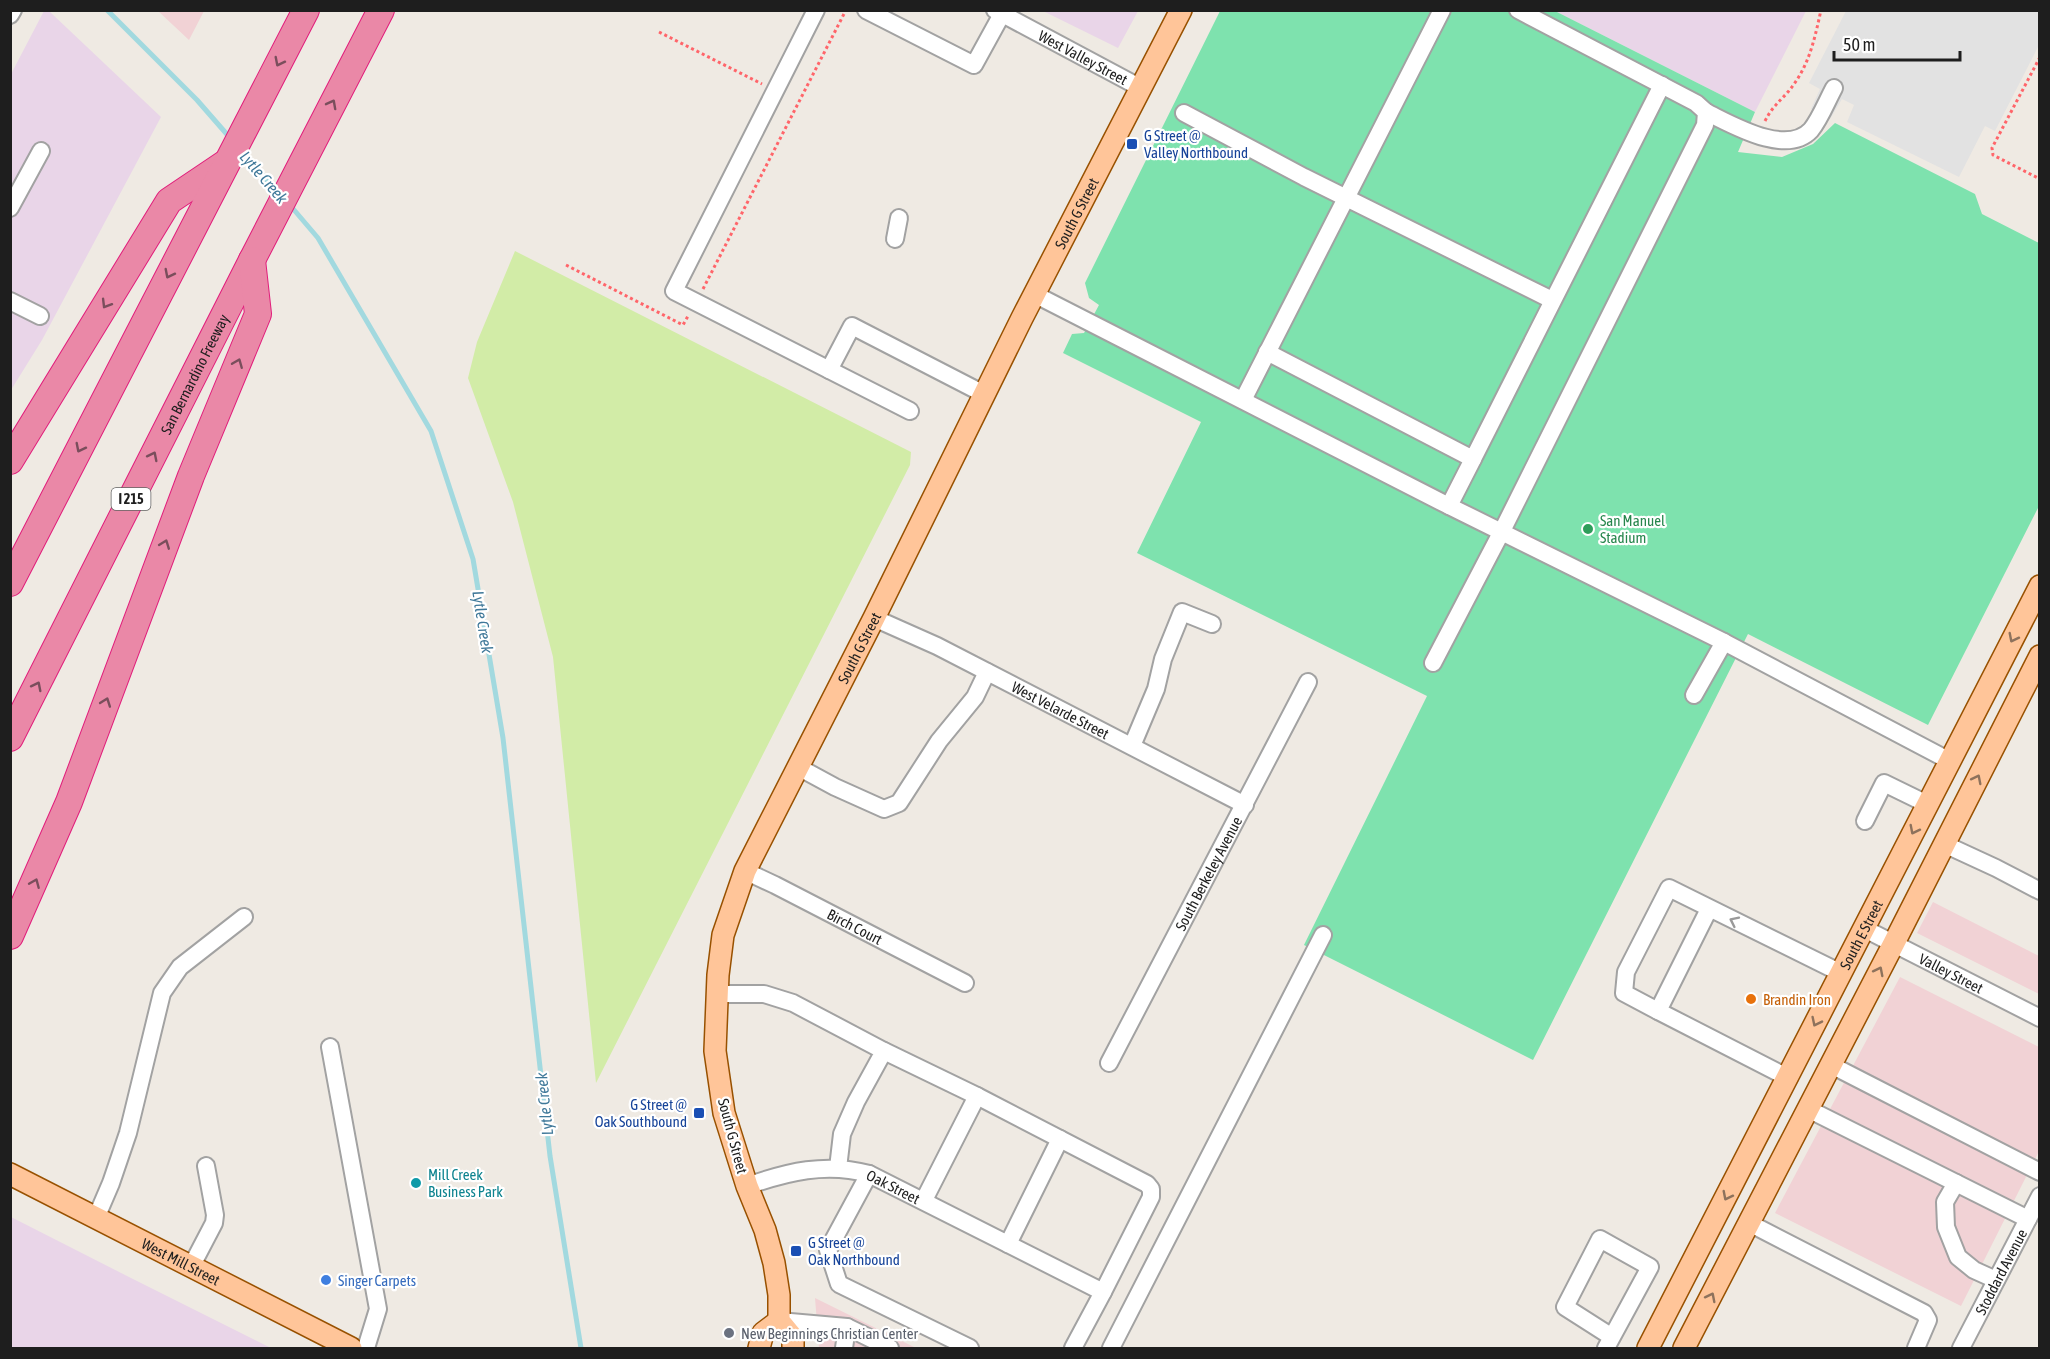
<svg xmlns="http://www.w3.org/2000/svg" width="2050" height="1359" font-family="'Asap Condensed',sans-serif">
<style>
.commercial{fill:#f1d2d5}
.industrial{fill:#e9d5e8}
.grass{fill:#d2eca7}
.pitch{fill:#7ee2ae}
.parking{fill:#e2e2e2}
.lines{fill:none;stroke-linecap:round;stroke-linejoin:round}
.stream{stroke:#a2d9df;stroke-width:5}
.minor-casing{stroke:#a2a2a2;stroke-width:20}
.major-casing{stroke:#985100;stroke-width:24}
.highway-casing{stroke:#e11d7b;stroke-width:28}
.path{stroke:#ff656a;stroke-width:3;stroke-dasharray:3 3;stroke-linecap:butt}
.minor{stroke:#fff;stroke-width:16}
.major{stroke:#ffc599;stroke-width:21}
.highway{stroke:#ea88a7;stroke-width:26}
.oneway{stroke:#7a4e5c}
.oneway2{stroke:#8e725c}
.oneway3{stroke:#9a9a9a}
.transit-dot{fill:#1a4fb4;stroke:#fff;stroke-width:2}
.leisure-dot{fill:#2e9e5b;stroke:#fff;stroke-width:2}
.food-dot{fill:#e8710a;stroke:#fff;stroke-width:2}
.culture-dot{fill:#0f9aa8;stroke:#fff;stroke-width:2}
.shop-dot{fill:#3f7fe0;stroke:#fff;stroke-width:2}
.worship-dot{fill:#6b7280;stroke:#fff;stroke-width:2}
.labels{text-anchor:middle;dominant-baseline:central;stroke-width:4.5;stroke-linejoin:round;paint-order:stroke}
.shield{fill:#fff;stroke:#626262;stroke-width:1.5}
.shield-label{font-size:14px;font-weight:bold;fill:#1e1e1e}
.street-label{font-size:15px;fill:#1e1e1e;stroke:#fff}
.transit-label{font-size:15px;fill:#164399;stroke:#fff;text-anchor:start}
.leisure-label{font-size:15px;fill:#27864d;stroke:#fff;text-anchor:start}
.food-label{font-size:15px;fill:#c56008;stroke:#fff;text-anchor:start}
.culture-label{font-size:15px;fill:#0d838f;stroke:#fff;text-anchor:start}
.shop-label{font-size:15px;fill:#366cbe;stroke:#fff;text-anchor:start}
.worship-label{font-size:15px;fill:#5b616d;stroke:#fff;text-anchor:start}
.water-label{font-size:16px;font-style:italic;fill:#3f7899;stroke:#fff}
</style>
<rect width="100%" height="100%" fill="#efeae3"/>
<path class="commercial" d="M158,11L204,10V11L189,40Z
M1933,902L2039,956V994L1917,933Z
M1900,977L2039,1047V1151L1961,1306L1775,1213Z
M815,1298L916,1348H819Z"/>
<path class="industrial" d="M44,11H49L161,117L42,340L11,390L10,76Z
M1043,11H1138L1118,48Z
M1555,11H1806L1755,112Z
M11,1217L129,1277L271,1348H11Z"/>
<path class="grass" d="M515,251L911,452L910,465L596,1083L553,657L513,502L468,378L477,342Z"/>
<path class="pitch" d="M1220,11H1555L1755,112L1738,152L1782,157L1813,144L1835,123L1975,194L1982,214L2039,243V506L1928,725L1748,634L1533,1060L1304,945L1427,696L1137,553L1201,422L1063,353L1072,334L1084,333L1099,305L1089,298L1085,283Z"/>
<path class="parking" d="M1846,11H2039V45L1995,131L1985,126L1959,177L1847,122L1854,105L1842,99L1830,119L1811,109L1820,89L1809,83Z"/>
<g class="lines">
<path class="stream" d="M107,10L197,100L231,139
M241,150L278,193
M289,204L318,238L431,431L473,559L503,738L550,1156L581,1348"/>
<defs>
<g id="minor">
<path d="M816,10L674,291L910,411"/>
<path d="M866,10L974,65L1002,14"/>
<path id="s1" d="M995,10L1141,88"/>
<path d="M10,15L13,10"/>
<path d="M1706,112C1731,124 1786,157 1811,130C1820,119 1827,101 1834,88"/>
<path d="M1184,113L1304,177L1552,300"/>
<path d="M10,208L41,151"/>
<path d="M895,239L899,218"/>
<path d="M1034,294L1449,506L1724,642L1950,761"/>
<path d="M10,301L40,316"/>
<path d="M1267,352L1473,459L1662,85"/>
<path d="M829,370L852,326L984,394"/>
<path d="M1243,400L1442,10"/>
<path d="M1449,506L1473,459"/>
<path id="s2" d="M874,618L937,646L1245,805"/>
<path d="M1433,663L1502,531L1705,125L1706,112L1696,103L1518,10"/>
<path d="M1694,695L1724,642"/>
<path d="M1132,746L1156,689L1163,659L1182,612L1212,624"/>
<path d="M798,767L835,787L884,809L899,803L939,741L975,697L987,672"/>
<path d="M1865,821L1884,783L1927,804"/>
<path d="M1944,844L1996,868L2040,891"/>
<path id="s3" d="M745,871L775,885L965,983"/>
<path d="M1709,909L1658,1011L1789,1078"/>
<path id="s4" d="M1863,928L2040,1018"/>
<path d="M716,994H764L793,1003L884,1051L856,1102L842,1134L838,1168"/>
<path d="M1658,1011L1624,993L1626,972L1669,888L1841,973"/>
<path d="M330,1047L378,1309L366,1348"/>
<path d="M884,1051L977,1096L924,1200"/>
<path id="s5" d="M1109,1063L1308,682"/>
<path d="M1831,1065L2040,1172"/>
<path d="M1808,1109L2028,1219"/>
<path d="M869,1174L828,1250L839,1284L970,1348"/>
<path d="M1956,1183L1945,1202L1946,1227L1958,1257L1974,1270L1996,1280"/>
<path id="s6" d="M747,1186C787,1172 826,1162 869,1174L1103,1292L1151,1197V1189L1147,1184L977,1096"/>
<path d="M96,1218L111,1183L128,1133L162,993L180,967L244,917"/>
<path d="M1749,1223L1924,1313L1928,1320L1916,1348"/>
<path d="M1008,1244L1060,1139"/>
<path d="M191,1267L214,1223L215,1215L206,1166"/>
<path d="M779,1321L847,1327L844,1348"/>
<path d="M847,1327L890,1348"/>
<path d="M1073,1348L1103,1292"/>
<path d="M1111,1348L1323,935"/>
<path d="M1606,1348L1650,1267L1600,1239L1565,1307L1612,1337"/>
<path id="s7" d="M1961,1348L2040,1196"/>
</g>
<g id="major">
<path id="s8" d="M10,1174L351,1348"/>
<path d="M759,1348L763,1333L779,1321"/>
<path id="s9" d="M793,1348V1338L779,1321V1295L774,1263L765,1230L747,1186L724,1113L715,1051L718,975L723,935L745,871L874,618L1022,318L1181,10"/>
<path id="s10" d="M1648,1348L2040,586"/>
<path d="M1684,1348L1894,943L2040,656"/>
</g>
<g id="highway">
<path d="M10,461L169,201L224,164"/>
<path d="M10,583L306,10"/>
<path id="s11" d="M10,738L252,260L381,10"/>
<path d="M10,936L69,802L191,476L258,314L252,260"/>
</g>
</defs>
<use href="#minor" class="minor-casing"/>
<use href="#major" class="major-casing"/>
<use href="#highway" class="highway-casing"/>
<path class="path" d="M659,32L762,84
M2040,57L1992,148L1993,155L2040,179
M1765,121C1774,103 1784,99 1794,84C1810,62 1815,37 1821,10
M566,265L683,325L688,316
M703,289L846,10"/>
<use href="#minor" class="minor"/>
<use href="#major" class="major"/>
<use href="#highway" class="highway"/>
</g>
<defs><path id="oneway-chevron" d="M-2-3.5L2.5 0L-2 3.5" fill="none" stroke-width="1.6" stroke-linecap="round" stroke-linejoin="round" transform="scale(1.5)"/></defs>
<g class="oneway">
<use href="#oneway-chevron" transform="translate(279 62) rotate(117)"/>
<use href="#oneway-chevron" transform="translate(332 104) rotate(-62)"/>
<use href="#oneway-chevron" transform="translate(169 274) rotate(117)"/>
<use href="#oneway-chevron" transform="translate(106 304) rotate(121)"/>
<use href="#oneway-chevron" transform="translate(238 363) rotate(-68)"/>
<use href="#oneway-chevron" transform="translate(80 448) rotate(117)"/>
<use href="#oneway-chevron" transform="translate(153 456) rotate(-63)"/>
<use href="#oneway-chevron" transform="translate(165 544) rotate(-69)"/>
<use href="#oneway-chevron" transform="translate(37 686) rotate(-63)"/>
<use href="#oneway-chevron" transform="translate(106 702) rotate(-70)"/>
<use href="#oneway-chevron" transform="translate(35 883) rotate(-67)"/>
</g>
<g class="oneway2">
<use href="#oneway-chevron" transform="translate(2013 638) rotate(117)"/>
<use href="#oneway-chevron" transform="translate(1977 779) rotate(-63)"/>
<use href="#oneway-chevron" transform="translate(1914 830) rotate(117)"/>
<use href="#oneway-chevron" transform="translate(1879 971) rotate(-63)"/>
<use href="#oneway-chevron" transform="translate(1816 1022) rotate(116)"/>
<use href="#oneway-chevron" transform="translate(1727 1196) rotate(117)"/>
<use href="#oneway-chevron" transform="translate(1711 1297) rotate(-63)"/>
</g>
<use class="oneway3" href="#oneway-chevron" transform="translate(1734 921) rotate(-154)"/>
<g class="transit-dot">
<rect x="1126" y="138" width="12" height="12" rx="3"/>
<rect x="693" y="1107" width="12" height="12" rx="3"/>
<rect x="790" y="1245" width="12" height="12" rx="3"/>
</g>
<circle class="leisure-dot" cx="1588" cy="529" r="6"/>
<circle class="food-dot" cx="1751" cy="999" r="6"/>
<circle class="culture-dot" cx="416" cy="1183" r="6"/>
<circle class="shop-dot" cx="326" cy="1280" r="6"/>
<circle class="worship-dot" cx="729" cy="1333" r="6"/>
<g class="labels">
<rect class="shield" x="111.5" y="488" width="39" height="22" rx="4.5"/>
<g class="shield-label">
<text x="131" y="499">I 215</text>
</g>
<g class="street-label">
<text stroke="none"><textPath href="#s1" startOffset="100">West Valley Street</textPath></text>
<text stroke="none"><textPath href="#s9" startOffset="1232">South G Street</textPath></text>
<text stroke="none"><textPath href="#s11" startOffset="408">San Bernardino Freeway</textPath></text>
<text stroke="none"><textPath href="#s9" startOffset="746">South G Street</textPath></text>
<text stroke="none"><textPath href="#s2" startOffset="208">West Velarde Street</textPath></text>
<text stroke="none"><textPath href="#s5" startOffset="214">South Berkeley Avenue</textPath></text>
<text stroke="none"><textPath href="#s3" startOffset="123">Birch Court</textPath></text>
<text stroke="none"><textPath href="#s10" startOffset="465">South E Street</textPath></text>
<text stroke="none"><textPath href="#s4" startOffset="99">Valley Street</textPath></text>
<text transform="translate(733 1136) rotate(75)">South G Street</text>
<text stroke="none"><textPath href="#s6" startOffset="152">Oak Street</textPath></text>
<text stroke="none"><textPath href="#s8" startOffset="192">West Mill Street</textPath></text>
<text stroke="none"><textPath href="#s7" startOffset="86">Stoddard Avenue</textPath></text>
</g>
<g class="transit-label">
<text x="1144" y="135">G Street @<tspan x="1144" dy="17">Valley Northbound</tspan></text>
<text x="687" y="1104" text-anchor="end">G Street @<tspan x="687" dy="17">Oak Southbound</tspan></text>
<text x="808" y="1242">G Street @<tspan x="808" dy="17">Oak Northbound</tspan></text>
</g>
<g class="leisure-label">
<text x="1600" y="520">San Manuel<tspan x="1600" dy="17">Stadium</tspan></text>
</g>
<g class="food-label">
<text x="1763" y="999">Brandin Iron</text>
</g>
<g class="culture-label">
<text x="428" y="1174">Mill Creek<tspan x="428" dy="17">Business Park</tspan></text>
</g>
<g class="shop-label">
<text x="338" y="1280">Singer Carpets</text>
</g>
<g class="worship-label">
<text x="741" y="1333">New Beginnings Christian Center</text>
</g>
<g class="water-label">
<text transform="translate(264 177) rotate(49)">Lytle Creek</text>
<text transform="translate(483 622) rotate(81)">Lytle Creek</text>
<text transform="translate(544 1104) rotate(-96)">Lytle Creek</text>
</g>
</g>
<rect width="2050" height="1359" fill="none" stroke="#1e1e1e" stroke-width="24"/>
<path d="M1834 51v9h126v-9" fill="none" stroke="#1e1e1e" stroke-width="3"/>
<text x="1843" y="51" font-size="18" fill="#1e1e1e" stroke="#ffffff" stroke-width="4.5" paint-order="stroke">50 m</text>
</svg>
